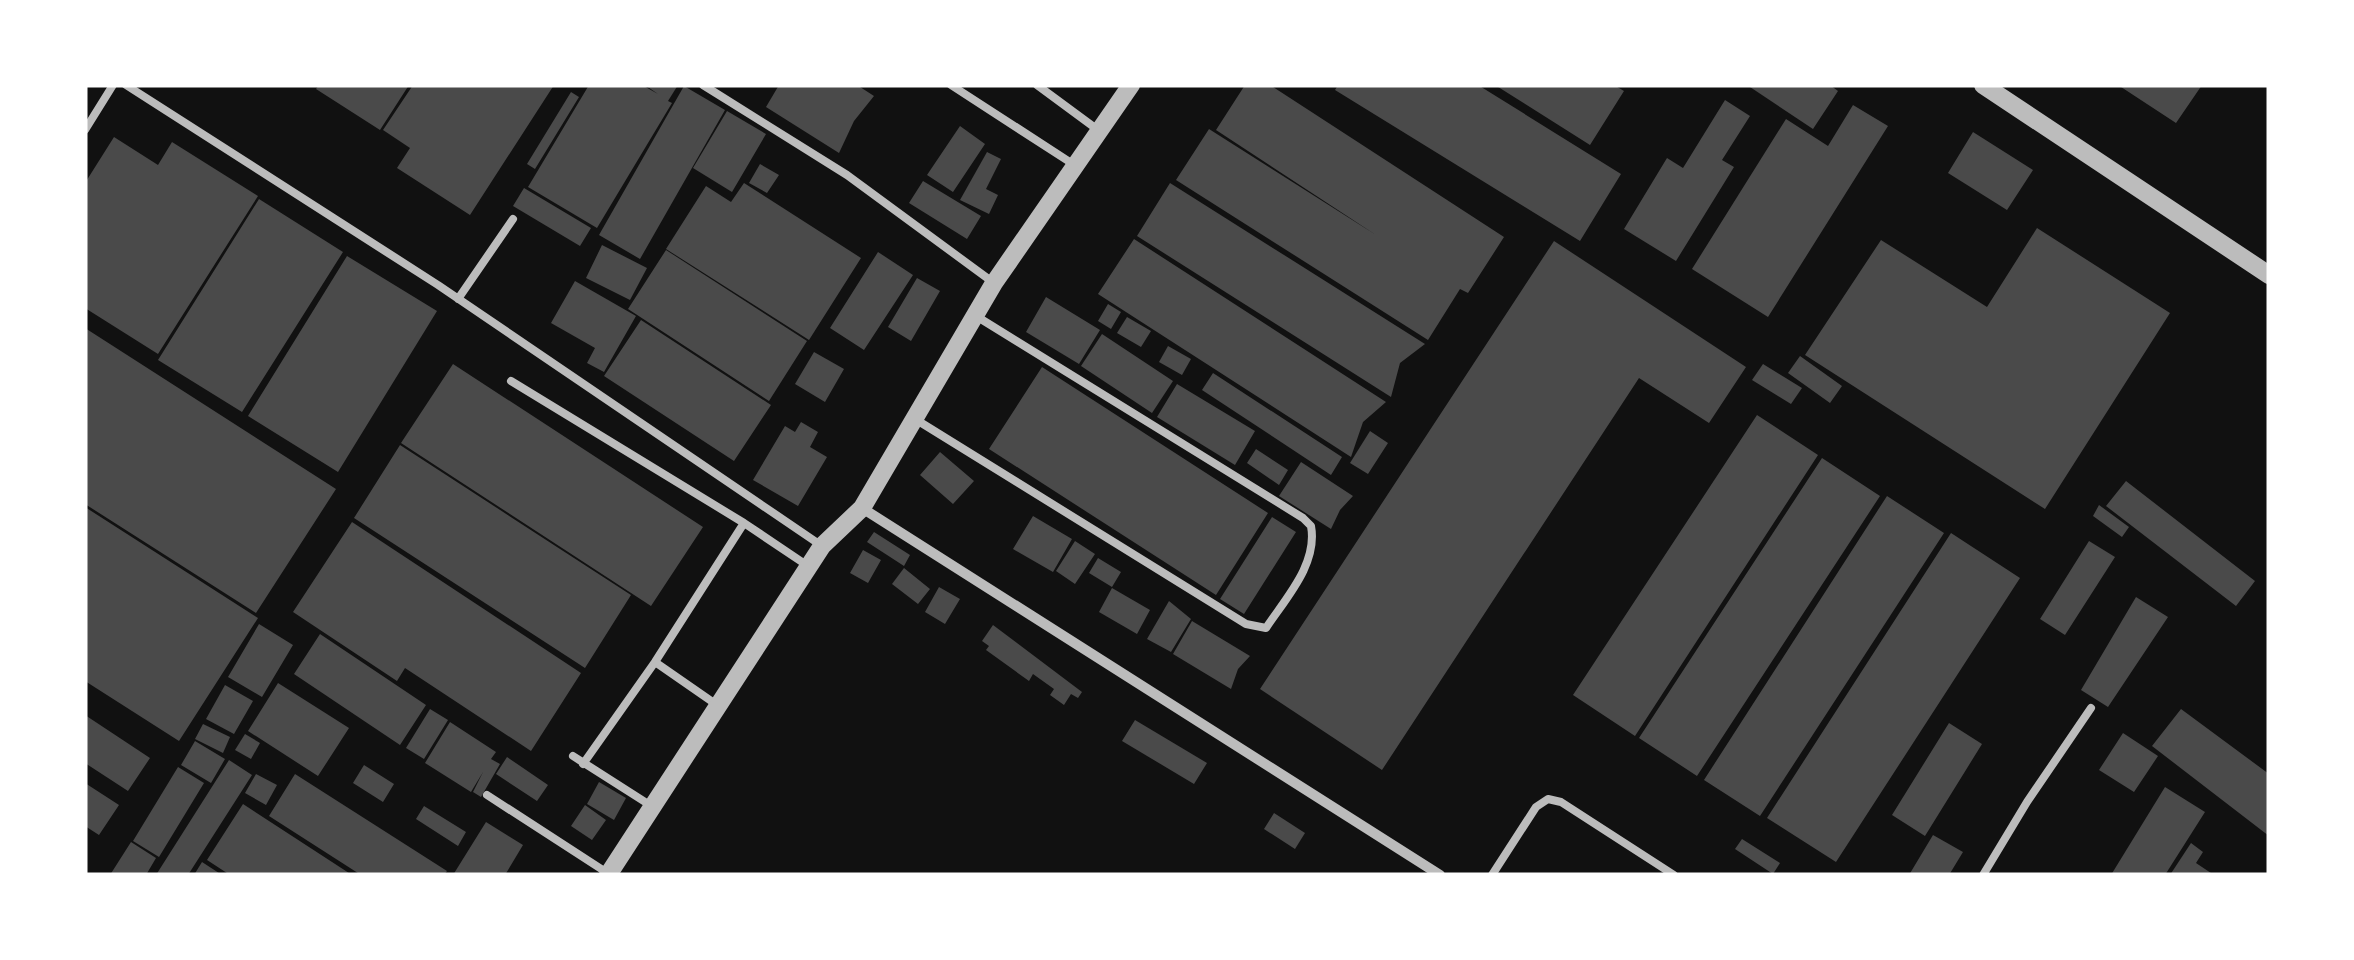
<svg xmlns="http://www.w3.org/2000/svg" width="2354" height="960" font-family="'Zilla Slab',serif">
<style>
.building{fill:#4a4a4a}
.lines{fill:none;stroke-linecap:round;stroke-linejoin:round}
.service{stroke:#bcbcbc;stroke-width:8}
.minor{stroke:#bcbcbc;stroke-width:10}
.tertiary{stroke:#bcbcbc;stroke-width:18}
</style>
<rect width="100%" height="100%" fill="#111"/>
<path class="building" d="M319,85H409L380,130L316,89Z
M413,85H554L470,215L397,168L410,148L383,130Z
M589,85H642L658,94L645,85H678L668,101L672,103L597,228L528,187Z
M779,85H857L874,96L854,121L839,153L766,107Z
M1245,85H1270L1504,237L1468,293L1460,289L1428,340L1176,180L1209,129L1376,235L1216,130Z
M1338,85H1478L1621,174L1580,241L1335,90Z
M1495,85H1614L1624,91L1590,145Z
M1747,85H1830L1838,91L1813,129Z
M2118,85H2202L2176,123Z
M684,86L725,110L640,259L599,235Z
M571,92L579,97L535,169L527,164Z
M1725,100L1750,116L1722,160L1734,167L1676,261L1624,229L1667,158L1683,168Z
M1853,105L1888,126L1768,317L1692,269L1786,119L1828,146Z
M727,111L766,134L732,192L693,168Z
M960,126L985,144L953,192L927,175Z
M1973,132L2033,170L2007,210L1948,173Z
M114,137L158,165L172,142L258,196L158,354L85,308V183Z
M987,152L1001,159L986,189L998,195L989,214L960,200Z
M760,164L779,175L767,193L749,183Z
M923,181L981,216L967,239L909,203Z
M744,183L861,258L809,340L666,249L706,186L731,202Z
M1170,183L1425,344L1400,363L1391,397L1137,236Z
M524,188L591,228L580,246L513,206Z
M259,199L343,252L242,412L158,360Z
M2037,228L2170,313L2045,509L1805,355L1881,240L1987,307Z
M1134,239L1386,402L1363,422L1351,457L1098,294Z
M1554,241L1746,367L1709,423L1639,378L1382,770L1260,689Z
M602,245L647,268L630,300L586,278Z
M666,250L807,341L769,401L628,309Z
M878,252L913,275L864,350L830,328Z
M347,256L437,311L338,472L248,416Z
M917,278L940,291L911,341L888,327Z
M575,281L636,316L604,372L587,363L595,348L551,323Z
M1046,297L1100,330L1079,364L1026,332Z
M1108,304L1121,312L1111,329L1098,321Z
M1127,317L1151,331L1141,347L1117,333Z
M641,320L771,405L734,461L604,376Z
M85,328L336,489L256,613L85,504Z
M1102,334L1173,381L1152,413L1081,366Z
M1168,346L1191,359L1182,375L1159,362Z
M814,352L844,369L825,402L795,384Z
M1800,356L1842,386L1830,403L1788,373Z
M453,364L703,527L651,606L401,443Z
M1763,364L1802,388L1791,404L1752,380Z
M1042,367L1268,513L1216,595L989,449Z
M1213,373L1342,457L1331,475L1202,390Z
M1177,384L1255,431L1235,465L1157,417Z
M1757,415L1818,455L1635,736L1573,695Z
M801,422L818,432L810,447L827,457L798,506L753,480L785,426L795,432Z
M1370,431L1388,443L1368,474L1350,463Z
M400,445L631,595L585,668L354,518Z
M1256,449L1288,470L1279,485L1247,463Z
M940,452L974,481L953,504L920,475Z
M1822,458L1880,496L1697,776L1639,738Z
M1301,462L1353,496L1340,510L1331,529L1279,496Z
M2126,481L2255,581L2236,606L2106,506Z
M1887,496L1944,533L1760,816L1704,780Z
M2099,505L2129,527L2122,537L2093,516Z
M85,507L258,618L179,741L85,681Z
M1033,516L1072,539L1053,572L1013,549Z
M1272,517L1296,532L1244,614L1220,599Z
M352,522L581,673L531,751L405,668L397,681L293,612Z
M874,532L910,555L904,566L867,542Z
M1951,533L2020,578L1836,862L1767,818Z
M1075,541L1095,554L1075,584L1056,571Z
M2089,541L2115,557L2065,635L2040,619Z
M863,550L881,560L868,583L850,573Z
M1098,558L1121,572L1112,587L1089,573Z
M904,568L930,589L918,604L892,584Z
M939,587L960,599L945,624L925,612Z
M1112,588L1150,610L1137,634L1099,612Z
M2136,597L2168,617L2108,707L2081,690Z
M1169,601L1191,619L1171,652L1147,639Z
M1192,621L1250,656L1238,669L1231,689L1173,654Z
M259,624L293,645L262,697L228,677Z
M993,625L1082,692L1078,698L1071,694L1064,705L1050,695L1054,689L1033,674L1029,681L986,650L989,646L982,641Z
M320,634L426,705L400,745L294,674Z
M278,683L349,728L318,776L248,731Z
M225,685L253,701L234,734L206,719Z
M430,709L448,720L424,759L406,748Z
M2181,709L2269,774V836L2152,746Z
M85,715L150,758L128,791L85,763Z
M1135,720L1207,763L1194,784L1122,741Z
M450,722L496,752L491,759L500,764L481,797L473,792L483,772L471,792L425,763Z
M1949,723L1982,744L1925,836L1892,815Z
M203,724L230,737L223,753L195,739Z
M2123,733L2158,756L2134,792L2099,770Z
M245,734L260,743L251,759L235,750Z
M195,741L225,759L211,783L181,765Z
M507,757L548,785L537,801L496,774Z
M229,760L252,775L188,875H156Z
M364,765L394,784L383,802L353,783Z
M178,767L204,783L159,857L133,841Z
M256,774L277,785L266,805L245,793Z
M295,774L447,871L444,875H361L269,816Z
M599,782L626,798L614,820L587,804Z
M85,783L119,805L99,835L85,826Z
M2165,787L2205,812L2165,875H2111Z
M243,804L352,875H230L207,860Z
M585,805L606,820L592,840L571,826Z
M424,806L466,832L458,846L416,819Z
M1274,813L1305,833L1295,849L1264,829Z
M486,822L523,845L505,875H453Z
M1933,835L1963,852L1949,875H1909Z
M1742,839L1780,863L1773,874L1735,849Z
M131,842L156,858L146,875H110Z
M2191,843L2203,852L2196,863L2214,875H2170Z
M202,862L222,875H194Z"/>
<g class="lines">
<path class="service" d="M126,85L438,285L822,546
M703,85L847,175L994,283
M951,85L1076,166
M1037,85L1098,130
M85,130L113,85
M458,299L513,219
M511,381L744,523L808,566
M915,419L1246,624L1266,628C1286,598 1318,564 1311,526L1303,518L976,316
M655,662L717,705
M573,756L653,807
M583,764L655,662L744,523
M487,795L609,874
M1492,875L1536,807L1548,799L1561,802L1674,875
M1983,875L2027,802L2091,708"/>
<path class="minor" d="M862,508L1440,875"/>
<path class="tertiary" d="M1983,85L2269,275
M608,875L822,546L862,508L994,283L1131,85"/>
</g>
<rect width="2354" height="960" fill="none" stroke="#ffffff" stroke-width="175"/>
</svg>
